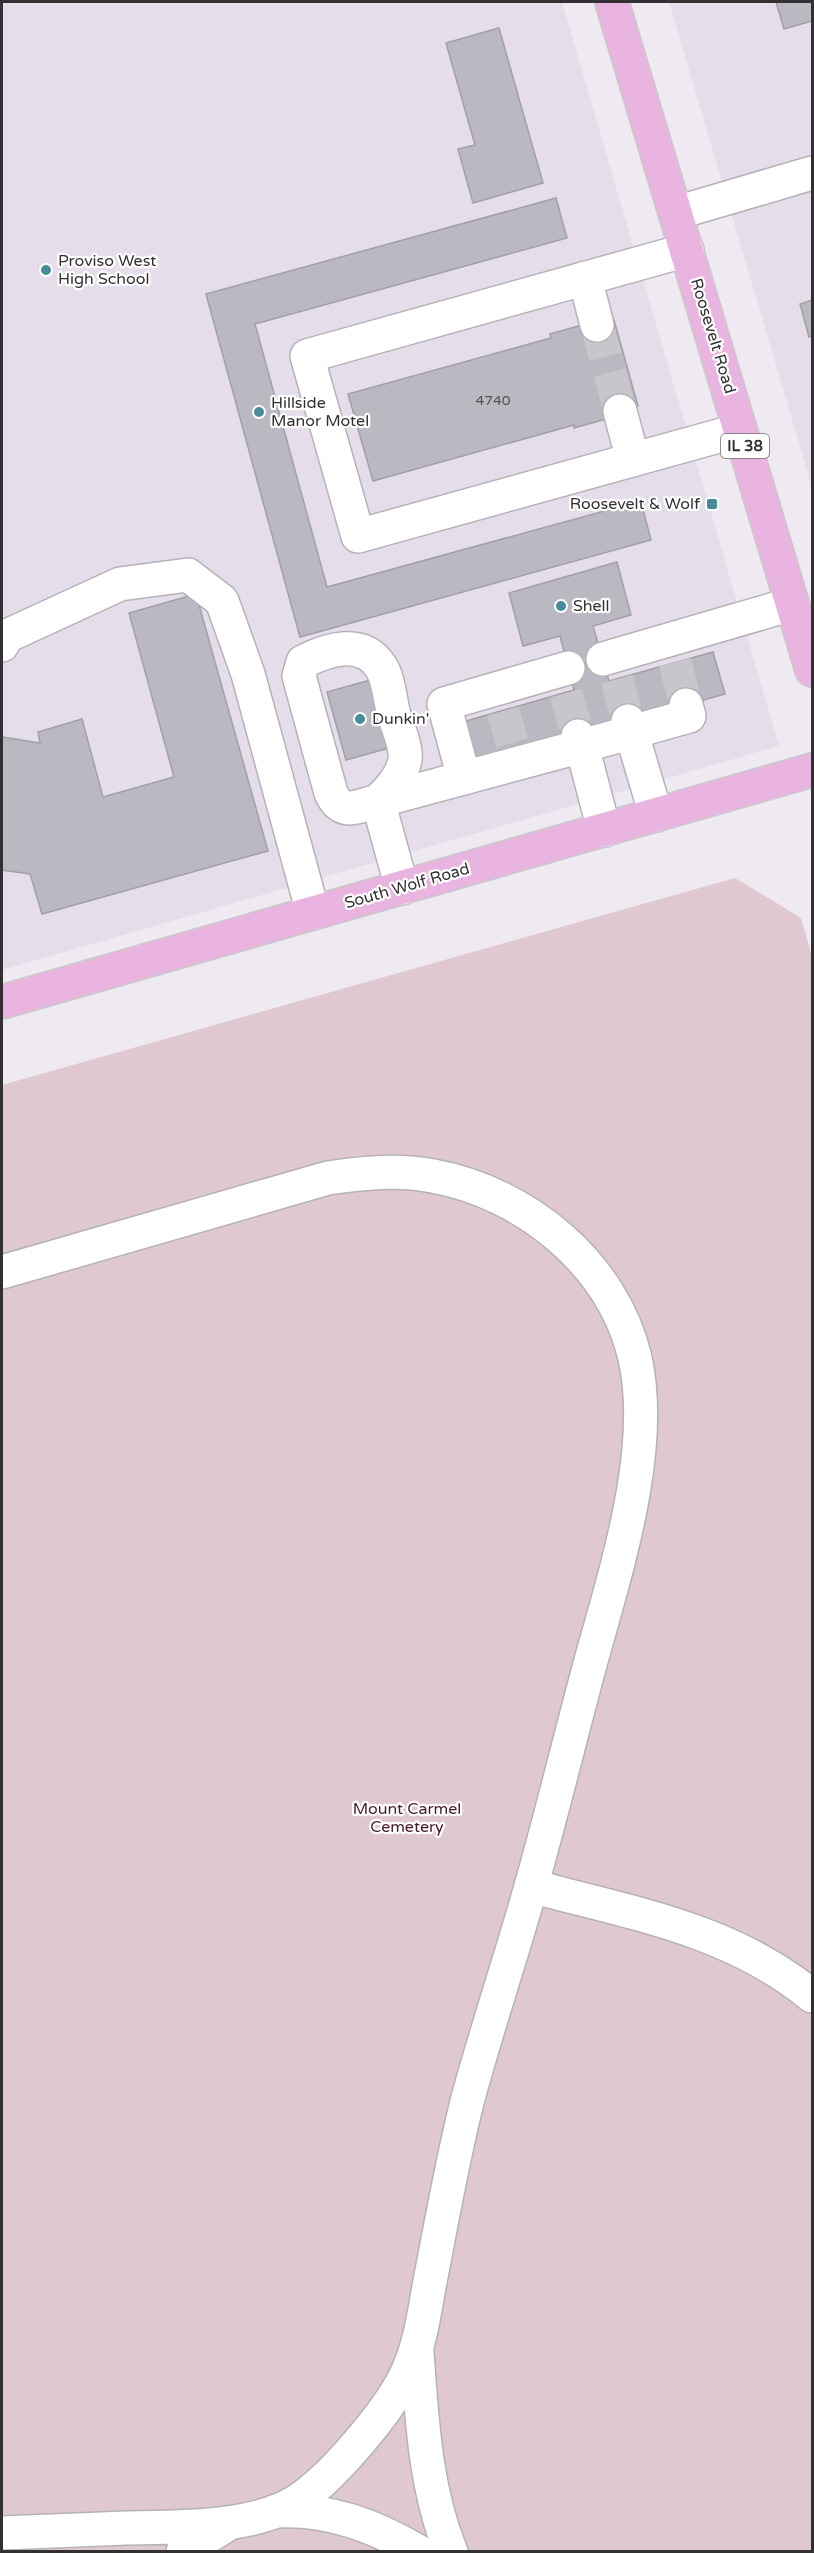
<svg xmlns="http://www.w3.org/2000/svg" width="814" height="2553" font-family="'Varela Round',sans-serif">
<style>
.built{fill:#e6ddeb}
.green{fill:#dfc8d0}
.building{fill:#bab9c1;stroke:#a1a0a8;stroke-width:1.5}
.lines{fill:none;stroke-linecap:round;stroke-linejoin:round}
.minor-tunnel{stroke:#c9c5cc;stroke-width:33;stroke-dasharray:33 16;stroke-linecap:butt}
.minor-casing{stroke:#b6b2b9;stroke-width:36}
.major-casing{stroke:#cac9ca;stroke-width:36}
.minor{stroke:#fff;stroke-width:33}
.major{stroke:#eab4e0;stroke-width:33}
.poi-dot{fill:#478c98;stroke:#fff;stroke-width:2}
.labels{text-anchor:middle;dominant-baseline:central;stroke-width:4.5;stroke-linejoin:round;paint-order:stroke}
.number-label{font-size:14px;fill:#545256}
.shield{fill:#fff;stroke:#706e70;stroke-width:1.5}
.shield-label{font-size:15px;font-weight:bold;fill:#323033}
.poi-label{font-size:16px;fill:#323033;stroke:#fff;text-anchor:start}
.street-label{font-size:16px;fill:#323033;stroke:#fff}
.park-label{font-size:16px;fill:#47192d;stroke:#fff}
</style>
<rect width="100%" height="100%" fill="#efeaf2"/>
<path class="built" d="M2,2H562L779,746L2,970Z
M669,2H812V487Z"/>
<path class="green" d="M735,878L801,918L812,957V2551L2,2552V1085Z"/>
<path class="building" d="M776,2H812V21L784,29Z
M499,28L543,183L473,203L458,149L475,145L446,43Z
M556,198L567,238L255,324L327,587L641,501L651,540L300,637L206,294Z
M556,198L567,238L255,324L327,587L641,501L651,540L300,637L206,294Z
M812,300V336L809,337L800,304Z
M614,320L638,406L616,412L617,416L574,428V425L373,481L348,394L551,338L550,334L589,323L590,327Z
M614,320L638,406L616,412L617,416L574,428V425L373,481L348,394L551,338L550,334L589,323L590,327Z
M617,562L631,615L593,626L609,681L713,652L725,694L478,764L466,721L574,690L560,636L523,646L509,593Z
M196,594L268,851L42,914L30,874L2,870V737L40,743L38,732L82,719L103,797L174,777L129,613Z
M374,679L393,747L346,760L327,692Z"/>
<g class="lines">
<path class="minor-tunnel" d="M597,325L620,411
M675,662L686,705
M617,679L628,721
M566,693L578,736
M503,711L515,753"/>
<defs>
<path id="minor" d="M676,213L812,173
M687,250L307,356L358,536L740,430
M585,278L597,325
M620,411L633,460
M2,645L7,636L120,584L188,575L222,601L248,674L313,913
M603,659L792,604
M628,721L656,815
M578,736L582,746L689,716L686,705
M464,778L444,704L568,668
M378,801C391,788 401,778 405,760C407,747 398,728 394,715C390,701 389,679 381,667C363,638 328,649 303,662L299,676L331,793C342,817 357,806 378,801L582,746L604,830
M378,801L402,888
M2,1272L328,1178C362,1173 398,1169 433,1176C526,1193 613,1264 635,1358C656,1452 614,1576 589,1668C569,1742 551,1817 530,1890C510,1961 486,2031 467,2102C453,2158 443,2214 432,2271C425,2305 422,2341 407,2373C390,2410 336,2473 303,2497C260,2529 178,2527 126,2528C85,2530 43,2531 2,2533
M531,1886C631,1913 731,1929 812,1996
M417,2353C422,2419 425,2489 451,2552
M276,2511C328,2508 375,2526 419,2552
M183,2552L225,2526"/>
<path id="major" d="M612,2L812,670
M2,1002L812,770"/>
</defs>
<use href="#minor" class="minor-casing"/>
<use href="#major" class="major-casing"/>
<use href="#minor" class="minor"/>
<use href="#major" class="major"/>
</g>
<g class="poi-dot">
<circle cx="46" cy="270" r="6"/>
<circle cx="259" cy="412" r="6"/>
<rect x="706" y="498" width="12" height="12" rx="3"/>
<circle cx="561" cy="606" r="6"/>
<circle cx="360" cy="719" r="6"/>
</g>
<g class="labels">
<g class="number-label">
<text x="493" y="400">4740</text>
</g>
<rect class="shield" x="721" y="434" width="48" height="24" rx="4.5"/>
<g class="shield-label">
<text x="745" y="446">IL 38</text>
</g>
<g class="poi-label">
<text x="58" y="261">Proviso West<tspan x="58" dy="18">High School</tspan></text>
<text x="271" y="403">Hillside<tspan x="271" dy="18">Manor Motel</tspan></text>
<text x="700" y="504" text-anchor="end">Roosevelt &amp; Wolf</text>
<text x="573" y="606">Shell</text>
<text x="372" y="719">Dunkin'</text>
</g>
<g class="street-label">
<text transform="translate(713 336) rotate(73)">Roosevelt Road</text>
<text transform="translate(407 886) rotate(-16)">South Wolf Road</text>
</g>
<g class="park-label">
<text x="407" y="1809">Mount Carmel<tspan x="407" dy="18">Cemetery</tspan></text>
</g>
</g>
<rect width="814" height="2553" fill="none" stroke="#323033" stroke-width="6"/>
</svg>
